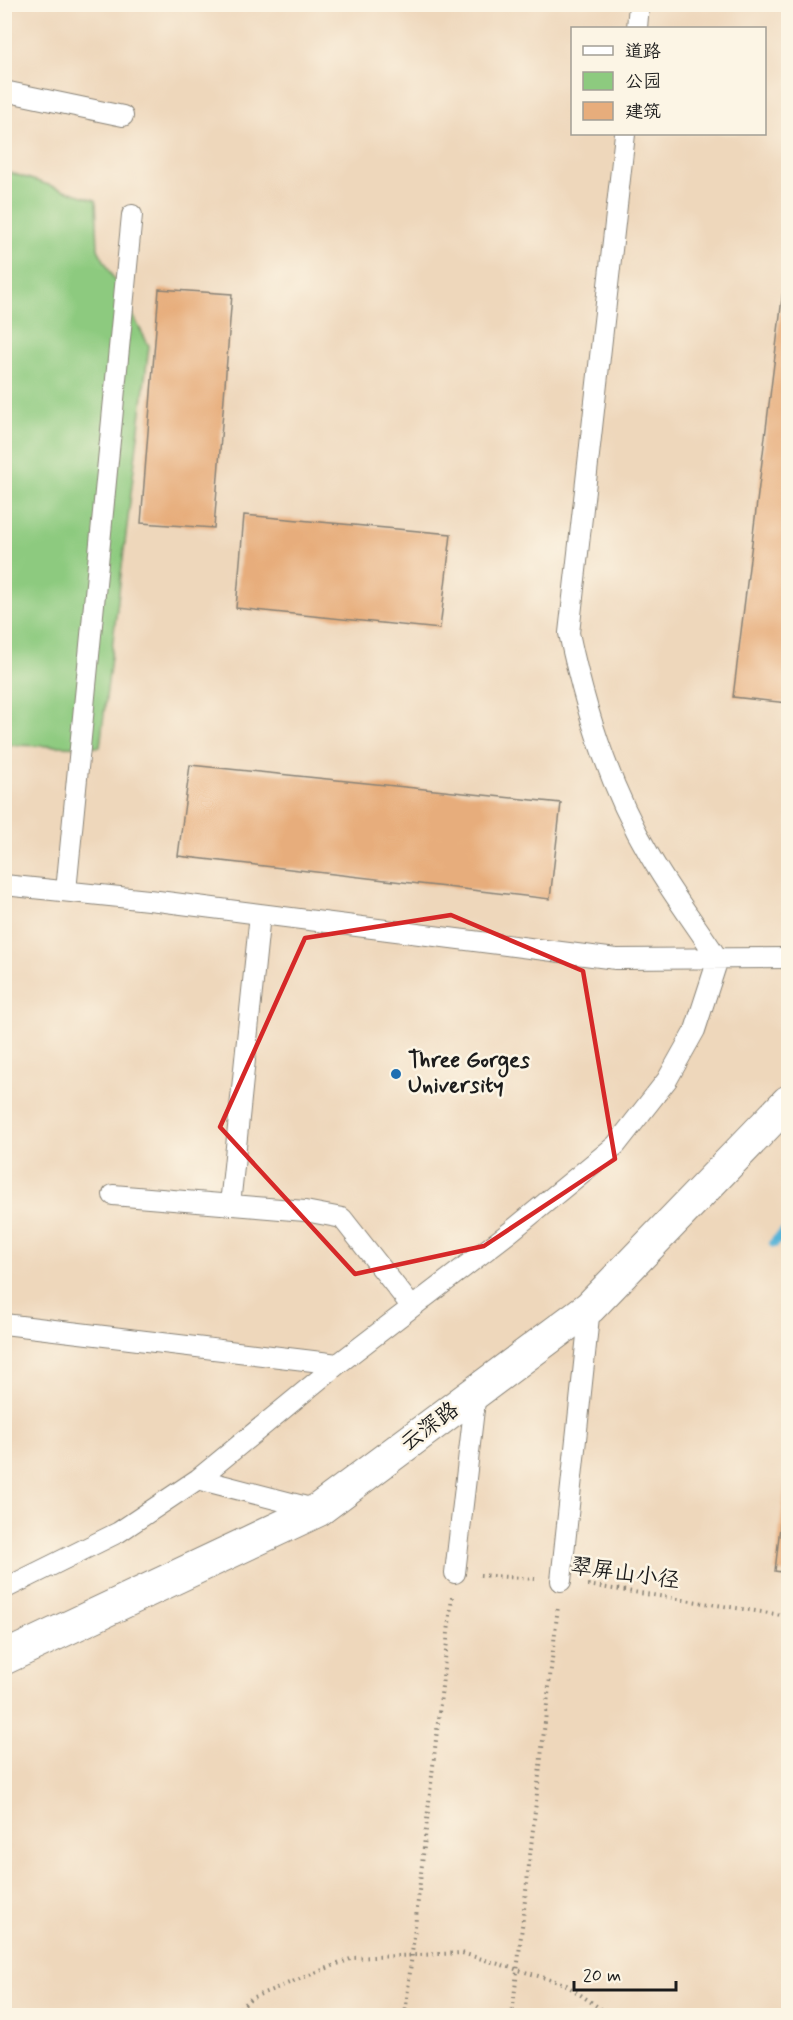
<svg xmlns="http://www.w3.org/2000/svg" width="793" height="2020" font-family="Mynerve,'LXGW WenKai TC',sans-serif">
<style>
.built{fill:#eed7bb;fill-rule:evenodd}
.green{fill:#8dca7f;stroke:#54734e;stroke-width:1.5}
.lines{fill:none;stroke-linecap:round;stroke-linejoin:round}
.stream{stroke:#59b4d7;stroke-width:10}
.building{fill:#e7ad7c}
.service-casing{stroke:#888276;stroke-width:22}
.tertiary-casing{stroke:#888276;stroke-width:35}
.path{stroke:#888276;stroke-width:4;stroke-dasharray:1.5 4.5;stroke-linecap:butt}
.service{stroke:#fff;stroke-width:20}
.tertiary{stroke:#fff;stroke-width:33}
.marked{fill:none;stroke:#d62828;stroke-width:4.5;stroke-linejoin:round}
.poi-dot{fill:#1f6fb2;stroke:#fcf5e5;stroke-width:2}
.labels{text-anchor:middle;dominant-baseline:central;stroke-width:5;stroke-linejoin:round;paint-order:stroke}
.poi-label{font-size:22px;font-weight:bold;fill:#1c1c1c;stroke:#fcf5e5;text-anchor:start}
.street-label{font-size:22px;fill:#1c1c1c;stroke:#fcf5e5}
</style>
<rect width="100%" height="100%" fill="#fcf5e5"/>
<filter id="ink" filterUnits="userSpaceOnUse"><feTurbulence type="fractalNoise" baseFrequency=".0167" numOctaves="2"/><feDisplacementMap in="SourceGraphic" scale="12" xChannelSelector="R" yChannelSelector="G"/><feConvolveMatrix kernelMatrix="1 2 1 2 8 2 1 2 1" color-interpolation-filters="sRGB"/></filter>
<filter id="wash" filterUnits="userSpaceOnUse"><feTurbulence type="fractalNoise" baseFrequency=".008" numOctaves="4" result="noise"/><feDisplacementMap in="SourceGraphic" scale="24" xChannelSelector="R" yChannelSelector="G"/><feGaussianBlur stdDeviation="1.35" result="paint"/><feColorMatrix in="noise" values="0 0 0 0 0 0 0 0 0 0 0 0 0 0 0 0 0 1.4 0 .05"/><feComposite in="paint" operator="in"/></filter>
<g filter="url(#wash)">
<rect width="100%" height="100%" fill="#f5e9cf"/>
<path class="built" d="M5,5H788V2015H5ZM572,28H764V134H572Z"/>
<path class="green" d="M5,171L96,200L98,249L149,346L100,747L5,745Z"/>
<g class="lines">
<path class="stream" d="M774,1243L788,1228"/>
</g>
<g id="blocks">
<path class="building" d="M787,258H788V703L733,697Z
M159,289L232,294L214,528L141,523Z
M244,515L451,534L440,629L236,608Z
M190,765L561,803L550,899L178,856Z
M787,1465H788V1573L775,1571Z"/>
</g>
</g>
<g filter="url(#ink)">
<use href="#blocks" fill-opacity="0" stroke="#888276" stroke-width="1.5"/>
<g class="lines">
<defs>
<path id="service" d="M637,28L639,4
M4,91L123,116
M4,885L158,901L616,959L788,958
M66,891L132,215
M113,1195L305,1211L342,1218L412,1307
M230,1205L260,914
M4,1324L338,1364
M198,1479L318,1510
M455,1573L476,1392
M561,1581L590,1307
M4,1589L119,1532L198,1479L338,1364L510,1232L616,1145L667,1080L695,1030L718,959C696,925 670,891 650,856C610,788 585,710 569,633L625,134"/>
<path id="tertiary" d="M4,1658L318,1510L590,1307L788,1102"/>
</defs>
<use href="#service" class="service-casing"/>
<use href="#tertiary" class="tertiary-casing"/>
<path class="path" d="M480,1575L535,1579
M588,1585L788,1616
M231,2016L251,1998L353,1958L462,1953L565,1984L611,2016
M405,2016L452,1597
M512,2016L558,1606"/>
<use href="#service" class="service"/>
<use href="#tertiary" class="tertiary"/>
</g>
</g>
<path class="marked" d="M451,915L583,971L615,1159L484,1246L355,1274L220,1127L305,938Z"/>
<circle class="poi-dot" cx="396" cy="1074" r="6"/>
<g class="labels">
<g class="poi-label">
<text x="408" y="1061">Three Gorges<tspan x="408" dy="25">University</tspan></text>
</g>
<g class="street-label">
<text transform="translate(430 1427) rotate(-37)">云深路</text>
<text transform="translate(625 1574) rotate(8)">翠屏山小径</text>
</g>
</g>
<rect width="793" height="2020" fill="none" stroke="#fcf5e5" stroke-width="24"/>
<rect x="571" y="27" width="195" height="108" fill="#fcf5e5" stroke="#a29e95" stroke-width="1.5"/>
<rect x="583" y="46" width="30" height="9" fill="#ffffff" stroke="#a29e95" stroke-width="1.5"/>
<text x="625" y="57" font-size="18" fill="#1c1c1c">道路</text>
<rect x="583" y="72" width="30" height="18" fill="#8dca7f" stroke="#a29e95" stroke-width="1.5"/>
<text x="625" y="87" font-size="18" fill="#1c1c1c">公园</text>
<rect x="583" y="102" width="30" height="18" fill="#e7ad7c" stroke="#a29e95" stroke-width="1.5"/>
<text x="625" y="117" font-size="18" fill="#1c1c1c">建筑</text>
<path d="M574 1981v9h102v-9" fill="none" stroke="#1c1c1c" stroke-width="3"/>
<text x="583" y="1981" font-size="18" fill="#1c1c1c" stroke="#fcf5e5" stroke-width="4.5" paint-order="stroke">20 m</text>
</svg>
